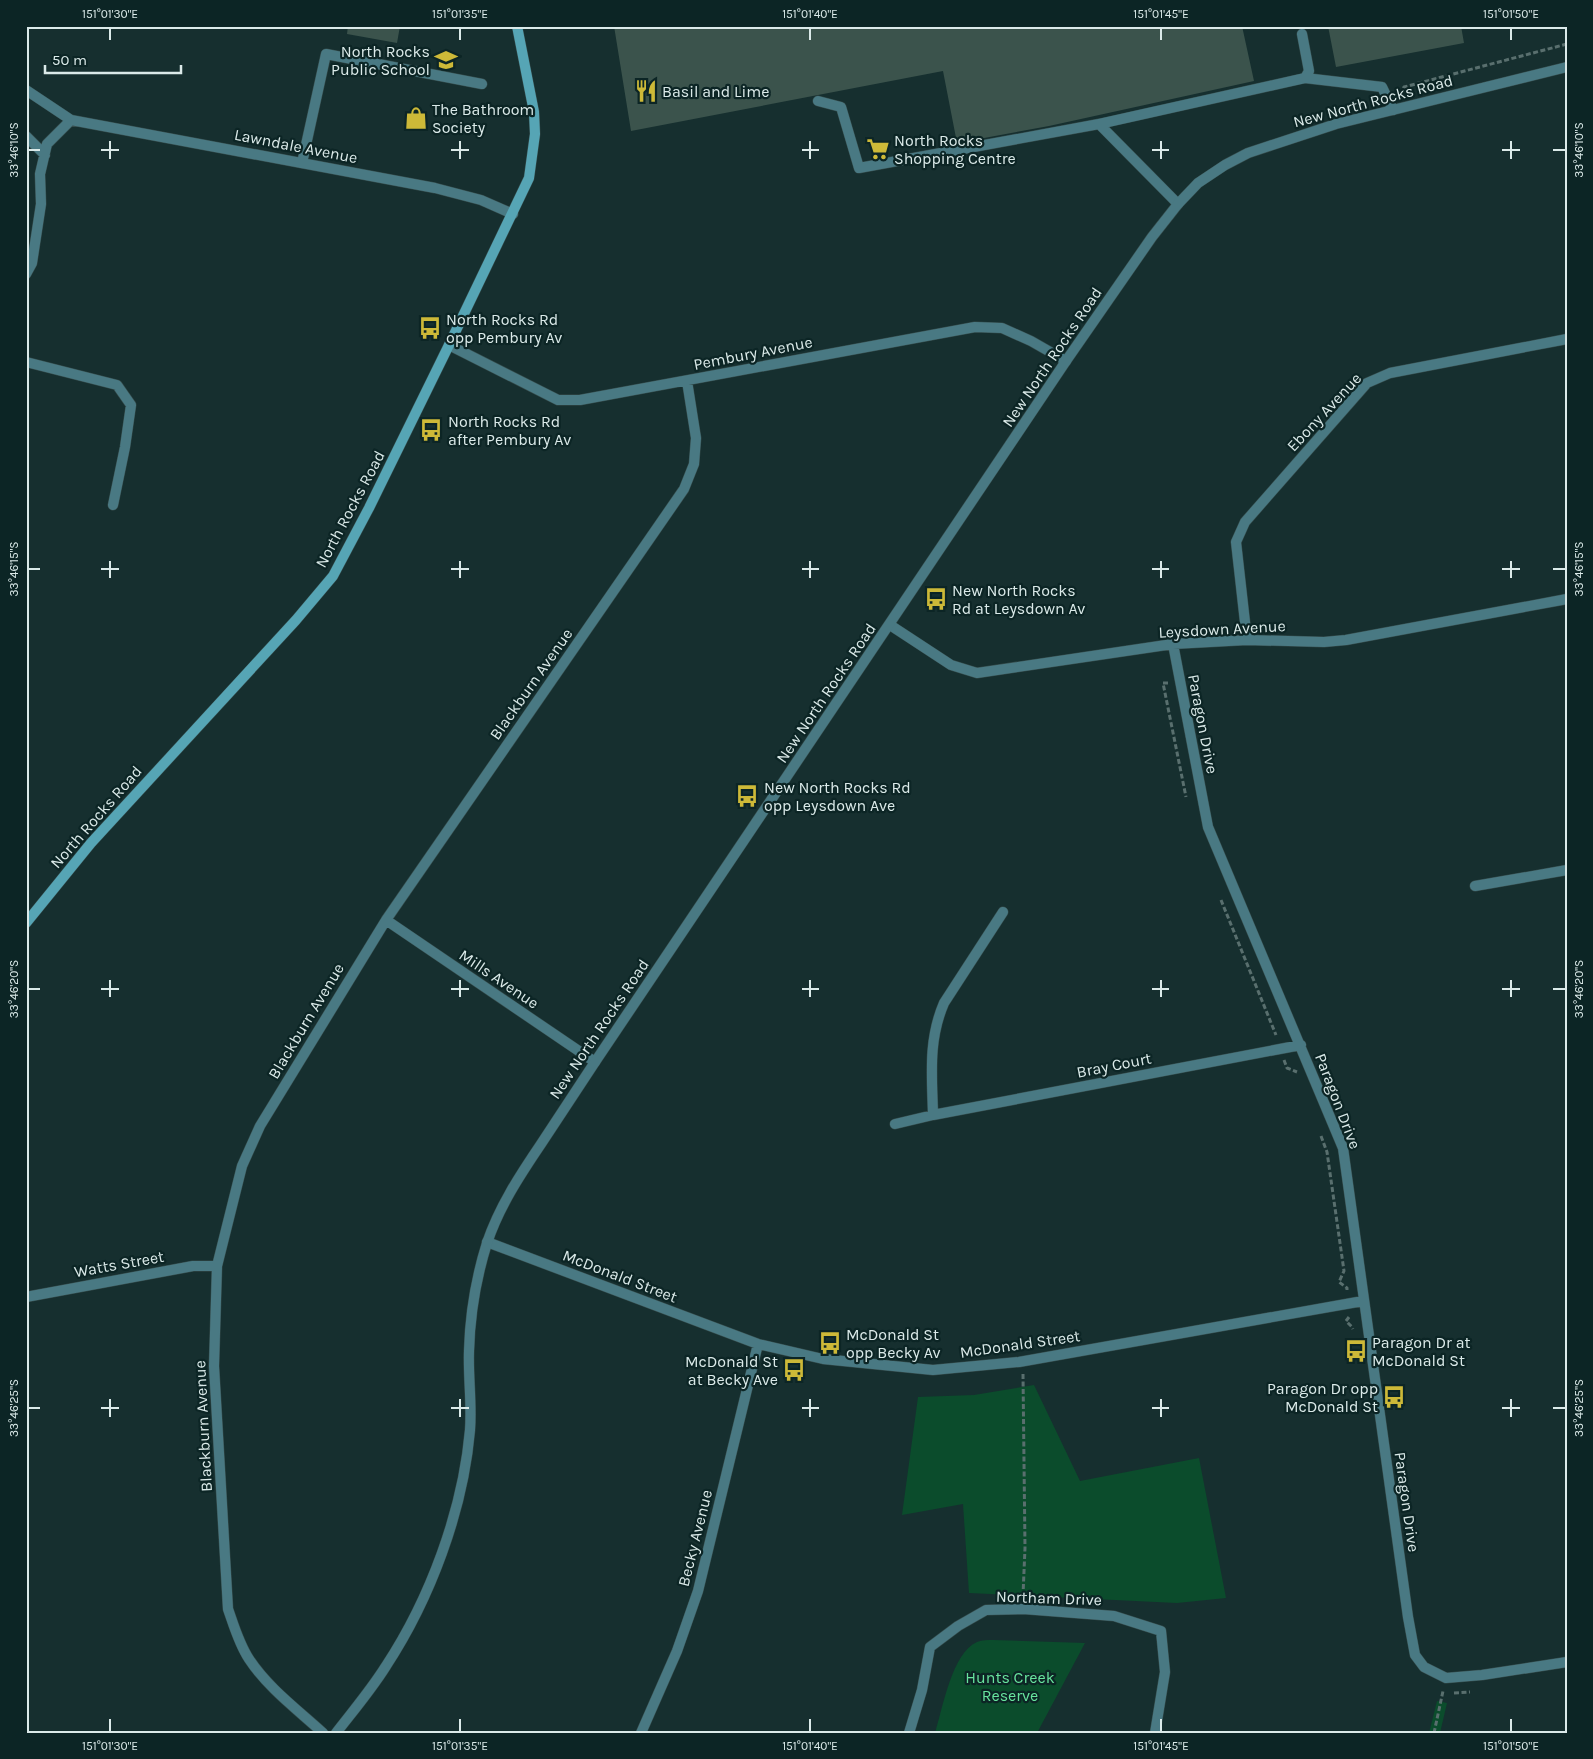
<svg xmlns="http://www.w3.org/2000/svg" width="1593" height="1759" font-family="Karla,sans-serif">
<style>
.green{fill:#0b4c2c}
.building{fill:#3b534c}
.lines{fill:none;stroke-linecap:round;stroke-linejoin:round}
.service-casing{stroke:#364d4d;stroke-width:11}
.minor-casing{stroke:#364d4d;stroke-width:11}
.tertiary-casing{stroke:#364d4d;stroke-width:11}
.secondary-casing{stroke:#364d4d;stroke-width:11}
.path{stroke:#596f6e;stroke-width:3;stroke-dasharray:5 2.5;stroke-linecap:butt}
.service{stroke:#497983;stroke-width:10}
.minor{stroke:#497983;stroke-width:10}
.tertiary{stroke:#497983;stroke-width:10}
.secondary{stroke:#56a5b5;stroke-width:10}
.ticks{fill:none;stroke:#dbeae9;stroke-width:2}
.labels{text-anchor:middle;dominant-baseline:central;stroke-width:4.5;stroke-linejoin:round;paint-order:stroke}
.poi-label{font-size:16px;fill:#dbeae9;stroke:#0c2525;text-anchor:start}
.street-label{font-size:16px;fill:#dbeae9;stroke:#0c2525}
.park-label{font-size:16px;fill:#68e49e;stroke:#0c2525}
.neatline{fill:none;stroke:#dbeae9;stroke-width:2}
.ticks-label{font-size:12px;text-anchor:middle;fill:#dbeae9}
</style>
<rect width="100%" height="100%" fill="#162f2f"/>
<path class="green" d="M1034,1385L1080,1481L1199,1458L1226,1598L1177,1603L969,1593L963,1504L902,1515L918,1397L974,1395Z
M993,1640L1085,1643L1037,1733H935C943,1707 952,1653 977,1642C982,1640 988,1640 993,1640Z
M1437,1701L1447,1703L1440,1733H1429Z"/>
<path class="building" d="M348,26H400L397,43L347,34Z
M614,26H1242L1254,81L1049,126L957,143L943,71L631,131Z
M1328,26H1461L1464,43L1336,67Z"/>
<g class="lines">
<defs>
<path id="service" d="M1305,78L1382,87L1393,110
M818,101L841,107L859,168L1099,124
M302,163L326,54L482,84
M1178,204L1099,124L1305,78L1309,71L1302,34"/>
<path id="minor" d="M26,90L71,120
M26,136L45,155
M26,274L32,263L41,204L40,174L47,144L71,120L435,188L481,200L513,214
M449,345L558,400H580L975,327L1002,328L1031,341L1066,361
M26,362L117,385L131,405L125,447L113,505
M890,625L951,665L977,673L1173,644L1247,640L1324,642L1346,640L1567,599
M1247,640L1236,542L1245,522L1367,383L1390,373L1567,339
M1173,644L1208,827L1343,1148L1408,1617L1415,1655L1424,1667L1446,1678L1482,1675L1567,1662
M1475,886L1567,870
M386,920L595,1062
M933,1115C932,1075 928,1040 944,1003L1003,912
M895,1124L933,1115L1301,1045
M487,1242L758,1344L823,1359L933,1370L1019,1362L1363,1301
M26,1297L193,1266H217
M323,1733C298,1710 268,1688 249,1659C239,1644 234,1626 228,1609L214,1366L217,1266L242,1166L260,1126L386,920L684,489L694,464L696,438L687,381
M641,1733L677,1651L698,1591L758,1344
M909,1733L922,1690L930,1647L958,1626L986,1610L1023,1609L1114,1616L1161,1631L1165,1672L1155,1733"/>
<path id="tertiary" d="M336,1733C353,1711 371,1690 386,1666C430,1599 463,1511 470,1430C472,1403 468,1377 469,1351C470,1314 476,1278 487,1243C499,1207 520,1175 541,1144C559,1117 577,1089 595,1062L1066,361L1152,237L1178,204L1198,183L1225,165L1248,153L1336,124L1567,67"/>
<path id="secondary" d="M26,923L91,843L296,620L333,576L369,508L449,345L529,178L535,134L534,112L517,26"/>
</defs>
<use href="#service" class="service-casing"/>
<use href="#minor" class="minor-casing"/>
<use href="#tertiary" class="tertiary-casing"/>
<use href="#secondary" class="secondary-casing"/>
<path class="path" d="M1400,95L1404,87L1567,44
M1168,683H1163L1186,797
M1221,900L1276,1035
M1284,1060L1287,1068L1297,1072
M1321,1136L1327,1152L1344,1271L1339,1282L1347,1288V1290
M1349,1317L1346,1321L1352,1327L1353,1329
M1023,1374L1025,1548L1023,1595
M1454,1693L1470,1692
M1434,1733L1443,1691"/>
<use href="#service" class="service"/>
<use href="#minor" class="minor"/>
<use href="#tertiary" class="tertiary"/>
<use href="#secondary" class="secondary"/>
</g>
<path class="ticks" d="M110,28V40M460,28V40M810,28V40M1161,28V40M1511,28V40M110,141V159M460,141V159M810,141V159M1161,141V159M1511,141V159M28,150H40M101,150H119M451,150H469M802,150H819M1152,150H1169M1502,150H1520M1553,150H1566M110,561V578M460,561V578M810,561V578M1161,561V578M1511,561V578M28,569H40M101,569H119M451,569H469M802,569H819M1152,569H1169M1502,569H1520M1553,569H1566M110,980V997M460,980V997M810,980V997M1161,980V997M1511,980V997M28,989H40M101,989H119M451,989H469M802,989H819M1152,989H1169M1502,989H1520M1553,989H1566M110,1399V1417M460,1399V1417M810,1399V1417M1161,1399V1417M1511,1399V1417M28,1408H40M101,1408H119M451,1408H469M802,1408H819M1152,1408H1169M1502,1408H1520M1553,1408H1566M110,1719V1732M460,1719V1732M810,1719V1732M1161,1719V1732M1511,1719V1732"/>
<defs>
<symbol id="school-bare" viewBox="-9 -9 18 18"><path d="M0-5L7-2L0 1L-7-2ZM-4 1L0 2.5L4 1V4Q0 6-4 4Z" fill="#cdb938" stroke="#0c2525" stroke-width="2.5" paint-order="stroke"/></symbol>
<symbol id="restaurant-bare" viewBox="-9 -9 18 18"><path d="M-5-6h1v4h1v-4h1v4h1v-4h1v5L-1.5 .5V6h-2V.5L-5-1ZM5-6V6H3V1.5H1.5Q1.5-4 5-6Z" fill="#cdb938" stroke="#0c2525" stroke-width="2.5" paint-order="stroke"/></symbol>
<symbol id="shop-bare" viewBox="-9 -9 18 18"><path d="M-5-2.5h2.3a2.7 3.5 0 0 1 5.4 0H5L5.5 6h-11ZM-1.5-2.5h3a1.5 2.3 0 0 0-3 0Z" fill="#cdb938" stroke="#0c2525" stroke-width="2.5" paint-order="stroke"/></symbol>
<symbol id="supermarket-bare" viewBox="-9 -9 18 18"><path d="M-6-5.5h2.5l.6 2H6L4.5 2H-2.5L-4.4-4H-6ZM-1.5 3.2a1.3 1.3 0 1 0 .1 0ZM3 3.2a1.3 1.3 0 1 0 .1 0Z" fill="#cdb938" stroke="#0c2525" stroke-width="2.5" paint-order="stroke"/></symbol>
<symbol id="bus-bare" viewBox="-9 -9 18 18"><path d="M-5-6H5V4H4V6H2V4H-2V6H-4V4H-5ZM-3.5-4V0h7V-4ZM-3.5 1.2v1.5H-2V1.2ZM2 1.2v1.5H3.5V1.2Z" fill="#cdb938" stroke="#0c2525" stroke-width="2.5" paint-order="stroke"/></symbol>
</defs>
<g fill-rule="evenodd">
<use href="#school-bare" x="430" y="44" width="32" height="32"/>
<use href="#restaurant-bare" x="630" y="75" width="32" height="32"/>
<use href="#shop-bare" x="400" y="102" width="32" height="32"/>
<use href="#supermarket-bare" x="862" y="133" width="32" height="32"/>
<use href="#bus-bare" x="414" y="312" width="32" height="32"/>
<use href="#bus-bare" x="415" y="414" width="32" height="32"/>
<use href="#bus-bare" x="920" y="583" width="32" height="32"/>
<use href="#bus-bare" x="731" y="780" width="32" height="32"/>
<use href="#bus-bare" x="814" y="1327" width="32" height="32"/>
<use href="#bus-bare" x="1340" y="1335" width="32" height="32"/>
<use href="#bus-bare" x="778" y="1354" width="32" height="32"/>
<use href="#bus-bare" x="1378" y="1381" width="32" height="32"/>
</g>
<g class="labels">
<g class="poi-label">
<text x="430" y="51" text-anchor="end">North Rocks<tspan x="430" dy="18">Public School</tspan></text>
<text x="662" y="91">Basil and Lime</text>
<text x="432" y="109">The Bathroom<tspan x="432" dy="18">Society</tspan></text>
<text x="894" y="140">North Rocks<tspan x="894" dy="18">Shopping Centre</tspan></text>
<text x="446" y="319">North Rocks Rd<tspan x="446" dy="18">opp Pembury Av</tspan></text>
<text x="448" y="421">North Rocks Rd<tspan x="448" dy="18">after Pembury Av</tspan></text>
<text x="952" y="590">New North Rocks<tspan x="952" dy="18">Rd at Leysdown Av</tspan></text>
<text x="764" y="787">New North Rocks Rd<tspan x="764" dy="18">opp Leysdown Ave</tspan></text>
<text x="846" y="1334">McDonald St<tspan x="846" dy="18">opp Becky Av</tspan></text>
<text x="1372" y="1342">Paragon Dr at<tspan x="1372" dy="18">McDonald St</tspan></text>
<text x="778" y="1361" text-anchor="end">McDonald St<tspan x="778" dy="18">at Becky Ave</tspan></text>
<text x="1378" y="1388" text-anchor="end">Paragon Dr opp<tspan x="1378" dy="18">McDonald St</tspan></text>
</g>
<g class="street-label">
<text transform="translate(1373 101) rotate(-15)">New North Rocks Road</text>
<text transform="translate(296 146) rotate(11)">Lawndale Avenue</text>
<text transform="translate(753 353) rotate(-11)">Pembury Avenue</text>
<text transform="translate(1052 357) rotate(-56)">New North Rocks Road</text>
<text transform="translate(1324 412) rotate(-47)">Ebony Avenue</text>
<text transform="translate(350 509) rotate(-62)">North Rocks Road</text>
<text transform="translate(1222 629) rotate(-3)">Leysdown Avenue</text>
<text transform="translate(531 684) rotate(-55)">Blackburn Avenue</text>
<text transform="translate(826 693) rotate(-56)">New North Rocks Road</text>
<text transform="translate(1203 724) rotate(79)">Paragon Drive</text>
<text transform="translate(96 817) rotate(-49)">North Rocks Road</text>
<text transform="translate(499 979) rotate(34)">Mills Avenue</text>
<text transform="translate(306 1021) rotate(-59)">Blackburn Avenue</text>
<text transform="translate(599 1029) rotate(-56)">New North Rocks Road</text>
<text transform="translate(1114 1065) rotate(-11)">Bray Court</text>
<text transform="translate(1338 1101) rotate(69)">Paragon Drive</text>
<text transform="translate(119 1264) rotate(-10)">Watts Street</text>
<text transform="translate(620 1276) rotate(21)">McDonald Street</text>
<text transform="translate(1020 1344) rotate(-8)">McDonald Street</text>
<text transform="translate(203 1426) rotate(-93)">Blackburn Avenue</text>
<text transform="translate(1407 1502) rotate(82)">Paragon Drive</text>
<text transform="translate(695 1538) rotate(-76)">Becky Avenue</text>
<text transform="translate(1049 1598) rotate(2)">Northam Drive</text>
</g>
<g class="park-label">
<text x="1010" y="1677">Hunts Creek<tspan x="1010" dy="18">Reserve</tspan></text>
</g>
</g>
<rect width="1593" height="1759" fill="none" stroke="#0c2525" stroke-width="55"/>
<path d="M45 65v8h136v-8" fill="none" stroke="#dbeae9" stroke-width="2.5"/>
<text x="52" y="65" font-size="15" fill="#dbeae9" stroke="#0c2525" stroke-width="4" paint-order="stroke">50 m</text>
<rect x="28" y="28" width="1538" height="1704" class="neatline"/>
<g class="ticks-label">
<text x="110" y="18">151°01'30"E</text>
<text x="460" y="18">151°01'35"E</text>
<text x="810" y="18">151°01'40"E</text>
<text x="1161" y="18">151°01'45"E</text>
<text x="1511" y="18">151°01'50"E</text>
<text transform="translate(14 150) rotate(-90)" y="4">33°46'10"S</text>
<text transform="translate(1579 150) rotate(-90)" y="4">33°46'10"S</text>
<text transform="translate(14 569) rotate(-90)" y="4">33°46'15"S</text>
<text transform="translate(1579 569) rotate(-90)" y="4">33°46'15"S</text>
<text transform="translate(14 989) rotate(-90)" y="4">33°46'20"S</text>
<text transform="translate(1579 989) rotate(-90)" y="4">33°46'20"S</text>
<text transform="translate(14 1408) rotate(-90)" y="4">33°46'25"S</text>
<text transform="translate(1579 1408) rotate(-90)" y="4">33°46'25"S</text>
<text x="110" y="1750">151°01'30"E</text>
<text x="460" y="1750">151°01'35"E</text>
<text x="810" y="1750">151°01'40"E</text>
<text x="1161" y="1750">151°01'45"E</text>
<text x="1511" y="1750">151°01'50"E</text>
</g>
</svg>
